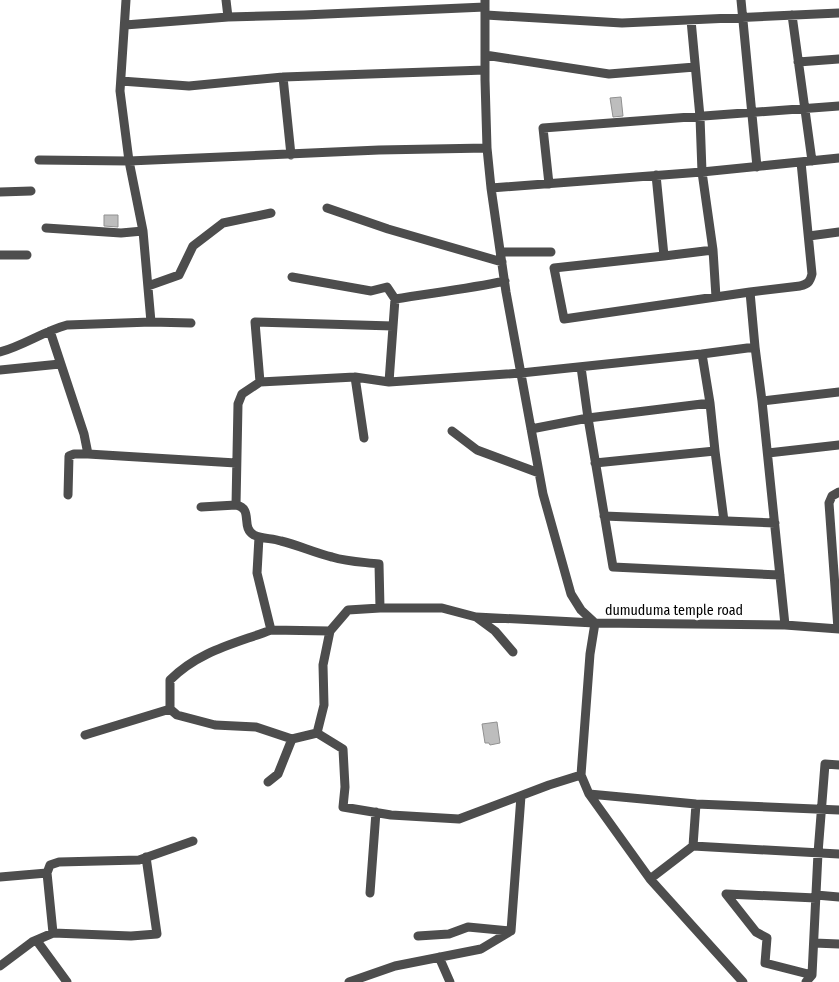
<svg xmlns="http://www.w3.org/2000/svg" width="839" height="982" font-family="'Fira Sans Condensed',sans-serif">
<style>
.building{fill:#bdbdbd;stroke:#919191}
.lines{fill:none;stroke-linecap:round;stroke-linejoin:round}
.minor{stroke:#4d4d4d;stroke-width:9}
.labels{text-anchor:middle;dominant-baseline:central;stroke-width:4.5;stroke-linejoin:round;paint-order:stroke}
.street-label{font-size:14px;fill:#000;stroke:#fff}
</style>
<rect width="100%" height="100%" fill="#fff"/>
<path class="building" d="M621,97L623,116L613,117L610,98Z
M104,215H118V227L104,226Z
M497,722L500,743L490,745L489,743H485L482,724Z"/>
<g class="lines">
<path class="minor" d="M126,0L120,91L129,161L379,150L487,148
M226,0L228,17
M485,0V80L487,148L491,188L506,292L543,494L571,594L581,610L595,623
M741,0L757,167
M486,15L622,23L839,13
M792,15L812,161
M125,25L228,17L304,15L485,7
M485,55L609,74L695,67
M798,62L839,59
M283,77L291,155
M121,81L189,86L283,77L485,70
M39,160L129,161L143,231L151,322
M656,175L664,256L554,268L564,319L750,292L755,347L702,354
M549,184L543,128L839,106
M491,188L702,172L839,158
M0,192L31,191
M327,208L388,229L502,262
M46,228L121,233L143,231
M809,236L839,232
M713,250L716,297
M501,252H551
M0,255H27
M664,256L713,250L702,172L700,117L691,20
M292,277L371,291L387,287L395,299C431,293 468,289 505,281
M148,286L179,275L193,246L223,223L271,213
M750,292L800,286C808,284 810,282 812,274L801,162
M395,299L389,382L521,373L702,354L710,403
M50,331L84,434L88,454H74L69,456L68,495
M755,347L762,401
M0,352C23,346 44,331 67,325L151,322L191,323
M581,367L588,418L710,403L715,451
M0,370L60,364
M355,377L364,438
M260,382L255,322L393,326
M531,429L588,418L613,567L780,575
M452,431L477,450L539,473
M768,453L839,445
M88,454L236,463
M595,463L715,451L724,521
M236,505L238,404L242,394L260,382L355,377L389,382
M201,507L236,505C254,509 240,527 254,535C262,539 272,538 281,541C298,545 315,553 332,557C348,562 363,562 379,564L380,608H442L476,617L495,631L513,652
M604,516L775,523
M259,537L257,573L271,630C234,644 199,651 170,680V709L177,715L215,725L256,727L292,739L317,733L343,749L345,787L343,807L391,815L459,819L549,785L581,775
M476,617L595,623
M785,625L762,401L839,392
M838,629L829,503L832,496L839,492
M271,630L330,631
M317,733L324,705L323,665L330,631L348,610L380,608
M85,735L170,709
M268,782L278,774L292,739
M589,794L696,804L839,810
M693,846L839,854
M0,877L47,873L50,865L59,862L139,860L193,841
M650,879L693,846L696,804
M370,893L376,812
M816,895L839,897
M53,933L131,936L157,934L146,857
M418,936L449,934L468,927L511,931L521,796
M37,941L67,982
M814,943L839,944
M439,957L450,982
M0,966L32,942L53,933L47,873
M812,975L765,963L767,938L756,932L726,894L816,898
M349,982L395,966L481,949L511,931
M743,982L650,879L589,794L581,775L590,654L595,623L785,625L839,629
M806,982L812,975L818,853L825,764L839,765"/>
</g>
<g class="labels">
<g class="street-label">
<text x="674" y="610">dumuduma temple road</text>
</g>
</g>
</svg>
